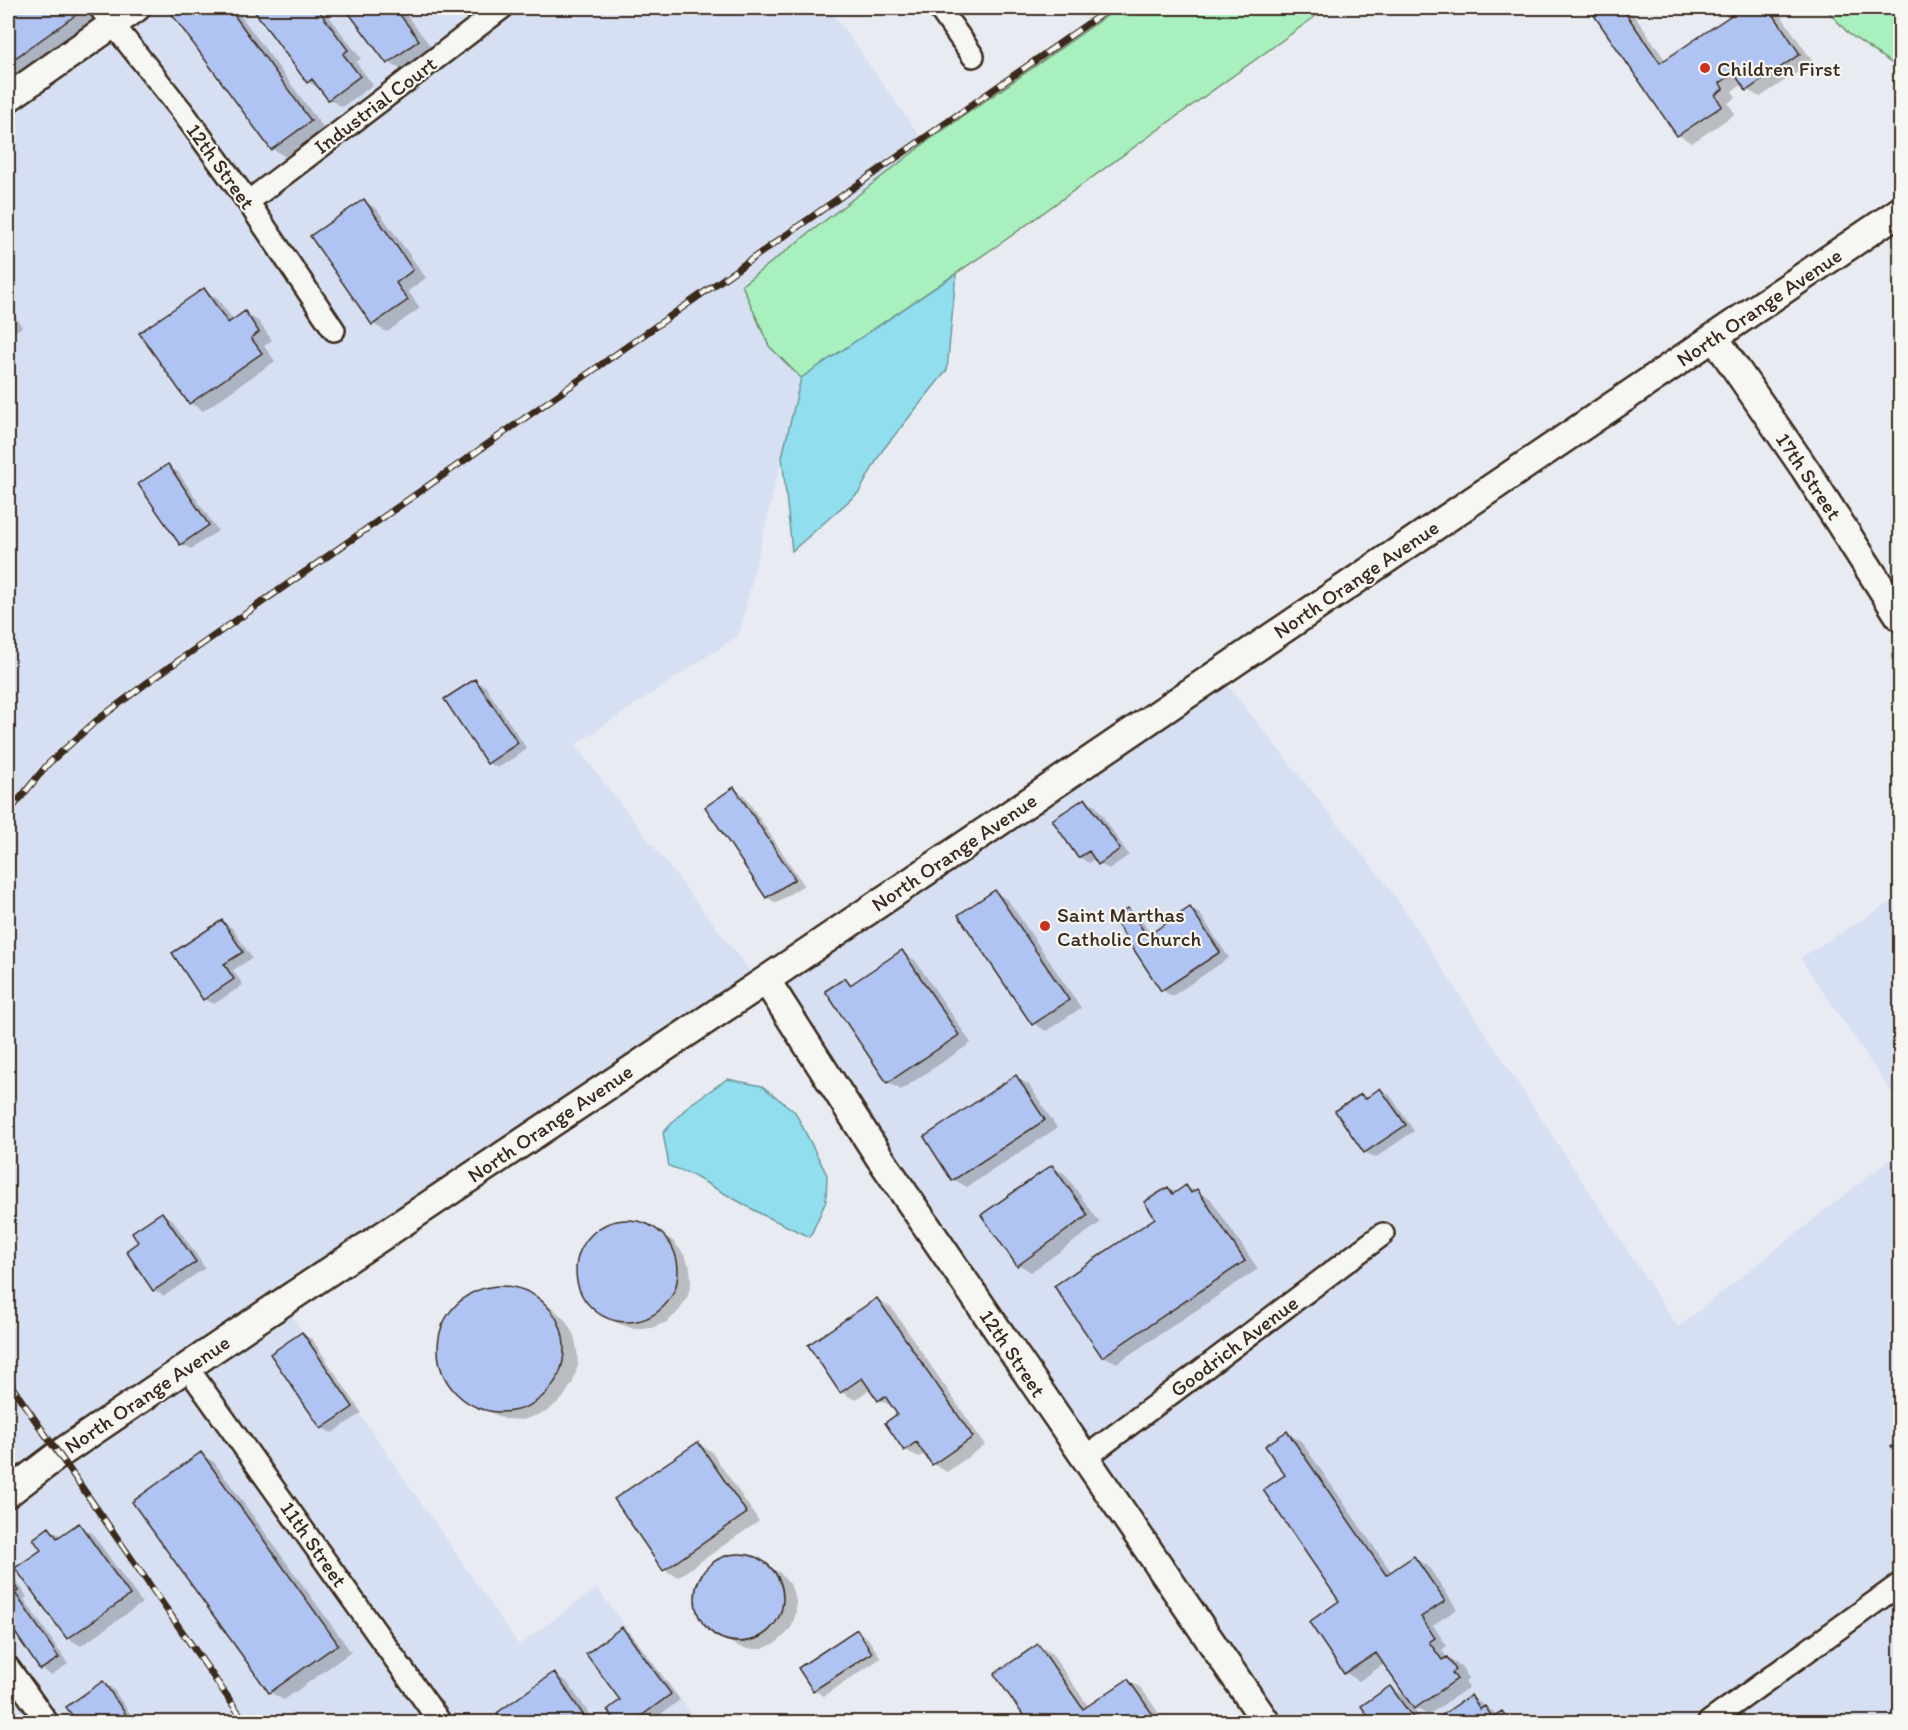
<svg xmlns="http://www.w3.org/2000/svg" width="1908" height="1730" font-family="Itim,sans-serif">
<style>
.built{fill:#d7e0f2}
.green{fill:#a8f0bd;stroke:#728d6e;stroke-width:1.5}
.water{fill:#90deee;stroke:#6e969b;stroke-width:1.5}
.shadow{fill:#0003}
.building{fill:#afc4f2;stroke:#3b2a1e;stroke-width:1.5}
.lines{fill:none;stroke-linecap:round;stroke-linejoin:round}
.minor-casing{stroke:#3b2a1e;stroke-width:26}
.tertiary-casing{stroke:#3b2a1e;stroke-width:32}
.minor{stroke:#f6f6f2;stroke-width:21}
.tertiary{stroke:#f6f6f2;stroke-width:27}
.rail-casing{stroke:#3b2a1e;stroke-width:7}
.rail{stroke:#f6f6f2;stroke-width:4.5;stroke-dasharray:14;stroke-linecap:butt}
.poi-dot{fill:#c8321e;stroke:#f6f6f2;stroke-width:2}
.labels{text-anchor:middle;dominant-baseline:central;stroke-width:4.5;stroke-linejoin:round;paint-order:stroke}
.poi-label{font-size:21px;fill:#3b2a1e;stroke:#f6f6f2;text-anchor:start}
.street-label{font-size:21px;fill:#3b2a1e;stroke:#f6f6f2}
</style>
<rect width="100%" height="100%" fill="#e8ecf2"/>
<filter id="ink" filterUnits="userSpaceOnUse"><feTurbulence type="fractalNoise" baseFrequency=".0167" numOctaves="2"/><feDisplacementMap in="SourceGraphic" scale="12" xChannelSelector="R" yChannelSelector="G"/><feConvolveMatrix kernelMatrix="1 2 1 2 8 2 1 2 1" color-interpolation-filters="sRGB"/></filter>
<g filter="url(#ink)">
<path class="built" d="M8,8H87L98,24L8,86Z
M153,8H486L251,187L191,104L128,26Z
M519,8H829L925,143L742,285L769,346L801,378L739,635L575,745L754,976L8,1480V110L110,39L173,117L240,209L331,344L349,331L263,203Z
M1224,681L1393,893L1678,1327L1900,1151V1572L1692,1722H1279L1100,1460L1397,1234L1385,1219L1088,1443L889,1152L781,982Z
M1900,896V1105L1800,958Z
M288,1310L519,1645L597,1588L693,1716L684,1722H454L202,1368Z
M184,1381L427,1722H61L8,1647V1505Z
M1900,1596V1722H1725Z
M8,1685L34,1722H8Z"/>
<path class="green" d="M1118,8H1327L1004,241L801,378L769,346L742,285L925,143Z
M1825,8H1900V69L1849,34Z"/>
<path class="water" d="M956,274L947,370L882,451L859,492L792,551L782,457L801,378Z
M727,1079L762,1086L795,1112L827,1175L826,1201L810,1237L761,1214L690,1174L669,1166L663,1133L688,1106Z"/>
<path class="shadow" d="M8,8H88L95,18L13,76L8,73Z
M173,8H235L324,129L286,157L272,149L171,9Z
M253,8H323L361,59L356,62L373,85L342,107L329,99L322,90L308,82Z
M347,8H401L432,48L402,70L388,62Z
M1591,8H1629L1666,61L1745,8H1776L1813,62L1760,97L1747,90L1743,84L1732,91L1736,97L1728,103L1735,114L1692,143L1678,135Z
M364,201L377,209L426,278L408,291L420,308L387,332L373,324L312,237Z
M204,290L217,298L234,321L245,313L258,321L272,340L264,346L275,361L203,411L190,403Z
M8,306L22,327L8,336Z
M168,466L178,472L218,531L191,549L181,544Z
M475,681L485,686L527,749L498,768L488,763Z
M735,789L744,795L804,885L776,903L767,897Z
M1085,799L1095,805L1129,855L1109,869L1099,864L1095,858L1089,863L1079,857Z
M995,892L1008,900L1081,1008L1046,1031L1033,1023Z
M1128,909L1138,915L1151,935L1190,909L1200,914L1229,958L1172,996L1162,990Z
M222,922L232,928L252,958L233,970L243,985L214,1004L204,999Z
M902,952L915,960L971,1043L901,1090L888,1082L845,980L854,985Z
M1016,1077L1029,1085L1057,1128L967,1187L953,1179Z
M1380,1089L1390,1095L1414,1131L1375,1158L1365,1152L1361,1095L1367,1099Z
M1052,1167L1065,1174L1100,1223L1031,1272L1018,1264Z
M1186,1187L1210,1198L1258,1269L1117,1363L1103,1356L1168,1188L1176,1193Z
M162,1214L172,1219L205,1268L164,1296L154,1290Z
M629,1221L645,1224L673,1241L683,1253L690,1267L691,1283L687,1298L679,1311L667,1322L651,1328L634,1329L617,1323L603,1315L589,1304L580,1289L576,1273L579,1255L587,1240L599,1229L614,1222Z
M500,1287L514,1289L553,1308L565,1320L574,1335L577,1350L578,1365L573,1382L563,1398L546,1412L523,1420L504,1419L464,1399L450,1384L440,1357L441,1333L450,1315L467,1297L484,1289Z
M877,1300L891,1307L985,1445L947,1472L933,1464L925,1453L919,1457L905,1450L899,1415L894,1407L879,1400L871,1388L855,1400L841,1392Z
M302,1334L312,1339L362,1413L332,1433L322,1428Z
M1287,1433L1301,1441L1392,1573L1414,1558L1428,1566L1457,1609L1433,1625L1447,1646L1442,1650L1448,1659L1461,1666L1469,1678L1465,1681L1469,1687L1428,1715L1410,1705L1423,1722H1374L1363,1707L1390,1688L1408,1698L1384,1664L1359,1681L1346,1673L1311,1623L1341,1602L1287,1475Z
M698,1444L711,1451L759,1521L678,1577L664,1570Z
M201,1454L214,1462L351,1652L284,1700L270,1692Z
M79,1525L92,1533L142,1603L81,1646L68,1638L43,1550L49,1529L62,1536Z
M737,1555L753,1557L780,1573L790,1584L796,1600V1613L792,1626L786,1634L776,1643L762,1649H748L737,1646L722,1638L704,1624L697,1610L696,1593L701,1577L713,1563L726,1557Z
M8,1568L27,1597L24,1599L68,1664L51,1675L42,1669L8,1620Z
M622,1629L632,1635L680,1700L650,1722H618L609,1710L622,1701Z
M857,1631L867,1637L881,1658L824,1696L814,1690Z
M1038,1645L1051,1653L1089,1707L1128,1680L1141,1688L1165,1722H1030L996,1674Z
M554,1674L567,1682L595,1722H505L499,1713Z
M103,1683L113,1689L136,1722H79L68,1707Z
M1471,1697L1498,1715L1502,1712L1517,1722H1435Z"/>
<path class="building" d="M8,8H81L83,10L8,63Z
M170,8H229L311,121L271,150L168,9Z
M252,8H317L348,50L343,54L360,76L328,100L312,79L307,83Z
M345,8H395L419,40L387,64Z
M1589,8H1622L1660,63L1742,8H1769L1800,54L1746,91L1734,73L1720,83L1723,89L1715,95L1722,106L1677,136Z
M364,199L413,270L396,283L408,300L372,325L310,236Z
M204,288L228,323L245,311L259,332L251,338L262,353L189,404L139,333Z
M168,464L209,525L180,545L138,484Z
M475,679L518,743L487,764L444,699Z
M734,787L795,879L766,898L705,807Z
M1085,798L1120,849L1098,865L1089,851L1078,858L1052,820Z
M995,890L1069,1000L1032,1025L958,915Z
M1190,907L1220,952L1161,991L1113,918L1128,908L1147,936Z
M222,920L243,952L224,964L234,979L203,1000L172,953Z
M902,950L959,1035L887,1083L825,991L845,978L850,985Z
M1016,1075L1045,1120L952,1181L924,1137Z
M1380,1088L1406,1125L1364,1153L1335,1111L1361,1094L1365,1099Z
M1052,1165L1088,1215L1017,1266L981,1215Z
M1186,1185L1191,1193L1197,1189L1245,1261L1102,1357L1054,1286L1155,1218L1144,1202L1168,1187L1173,1194Z
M162,1212L196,1262L153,1291L126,1251L138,1242L132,1232Z
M576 1271a51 51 0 1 1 102 0a51 51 0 1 1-102 0Z
M438 1349a63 63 0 1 1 126 0a63 63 0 1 1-126 0Z
M877,1298L973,1437L932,1465L916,1442L904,1451L885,1423L897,1414L885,1396L878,1401L862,1378L840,1393L808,1345Z
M302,1332L353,1407L321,1429L270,1354Z
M1287,1431L1386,1575L1414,1556L1445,1601L1421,1617L1435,1638L1429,1642L1442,1660L1447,1657L1456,1670L1452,1673L1457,1679L1414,1709L1376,1653L1344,1674L1309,1622L1339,1601L1263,1490L1285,1475L1265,1446Z
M1900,1440V1459L1891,1447Z
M698,1442L747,1513L663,1571L614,1499Z
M201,1452L338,1644L269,1693L132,1502Z
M79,1523L130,1595L67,1639L15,1568L41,1550L33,1539L49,1527L57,1538Z
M695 1598a44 44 0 1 1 88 0a44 44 0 1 1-88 0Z
M8,1575L18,1591L15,1593L59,1658L40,1670L8,1622Z
M622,1627L671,1694L633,1722H617L607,1710L620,1700L586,1654Z
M857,1629L872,1653L813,1691L798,1668Z
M1038,1644L1083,1709L1128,1679L1158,1722H1028L994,1674Z
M554,1672L588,1722H504L497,1713Z
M103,1681L127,1716L119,1722H77L66,1707Z
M1390,1686L1416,1722H1372L1361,1706Z
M1471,1695L1480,1709L1485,1706L1492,1717L1502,1711L1510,1722H1432Z"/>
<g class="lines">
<defs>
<path id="minor" d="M100,8L182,111L248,202L334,330
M939,8L973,56
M248,202L502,8
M187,1367L440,1722
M1085,1458L1383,1234
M8,1667L47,1722
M1709,1722L1900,1584"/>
<path id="tertiary" d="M8,98L136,8
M1714,337L1805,469L1900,617
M766,980L880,1158L1266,1722
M8,1493L58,1455L252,1323L766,980L1900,211"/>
</defs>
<use href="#minor" class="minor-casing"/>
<use href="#tertiary" class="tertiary-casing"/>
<use href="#minor" class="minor"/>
<use href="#tertiary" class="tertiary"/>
<defs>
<path id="rail" d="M8,813L48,764L96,721L148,682L1110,8
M8,1381L245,1722"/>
</defs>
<use href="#rail" class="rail-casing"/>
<use href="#rail" class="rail"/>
</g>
</g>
<g class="poi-dot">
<circle cx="1705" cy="68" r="6"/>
<circle cx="1045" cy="926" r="6"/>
</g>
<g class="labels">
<g class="poi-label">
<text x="1717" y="68">Children First</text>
<text x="1057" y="914">Saint Marthas<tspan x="1057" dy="24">Catholic Church</tspan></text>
</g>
<g class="street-label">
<text transform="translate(375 105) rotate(-37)">Industrial Court</text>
<text transform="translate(221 166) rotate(54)">12th Street</text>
<text transform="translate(1759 307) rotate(-34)">North Orange Avenue</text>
<text transform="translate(1809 476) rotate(56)">17th Street</text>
<text transform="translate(1356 579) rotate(-34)">North Orange Avenue</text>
<text transform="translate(954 852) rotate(-34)">North Orange Avenue</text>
<text transform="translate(550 1123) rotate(-34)">North Orange Avenue</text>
<text transform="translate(1234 1346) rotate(-37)">Goodrich Avenue</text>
<text transform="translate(1013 1353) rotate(56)">12th Street</text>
<text transform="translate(147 1394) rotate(-34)">North Orange Avenue</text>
<text transform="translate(314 1544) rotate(55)">11th Street</text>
</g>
</g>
<rect width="1908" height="1730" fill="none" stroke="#f6f6f2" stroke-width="30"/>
<rect x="15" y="15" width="1878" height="1700" fill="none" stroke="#3b2a1e" stroke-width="2" filter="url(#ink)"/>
</svg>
